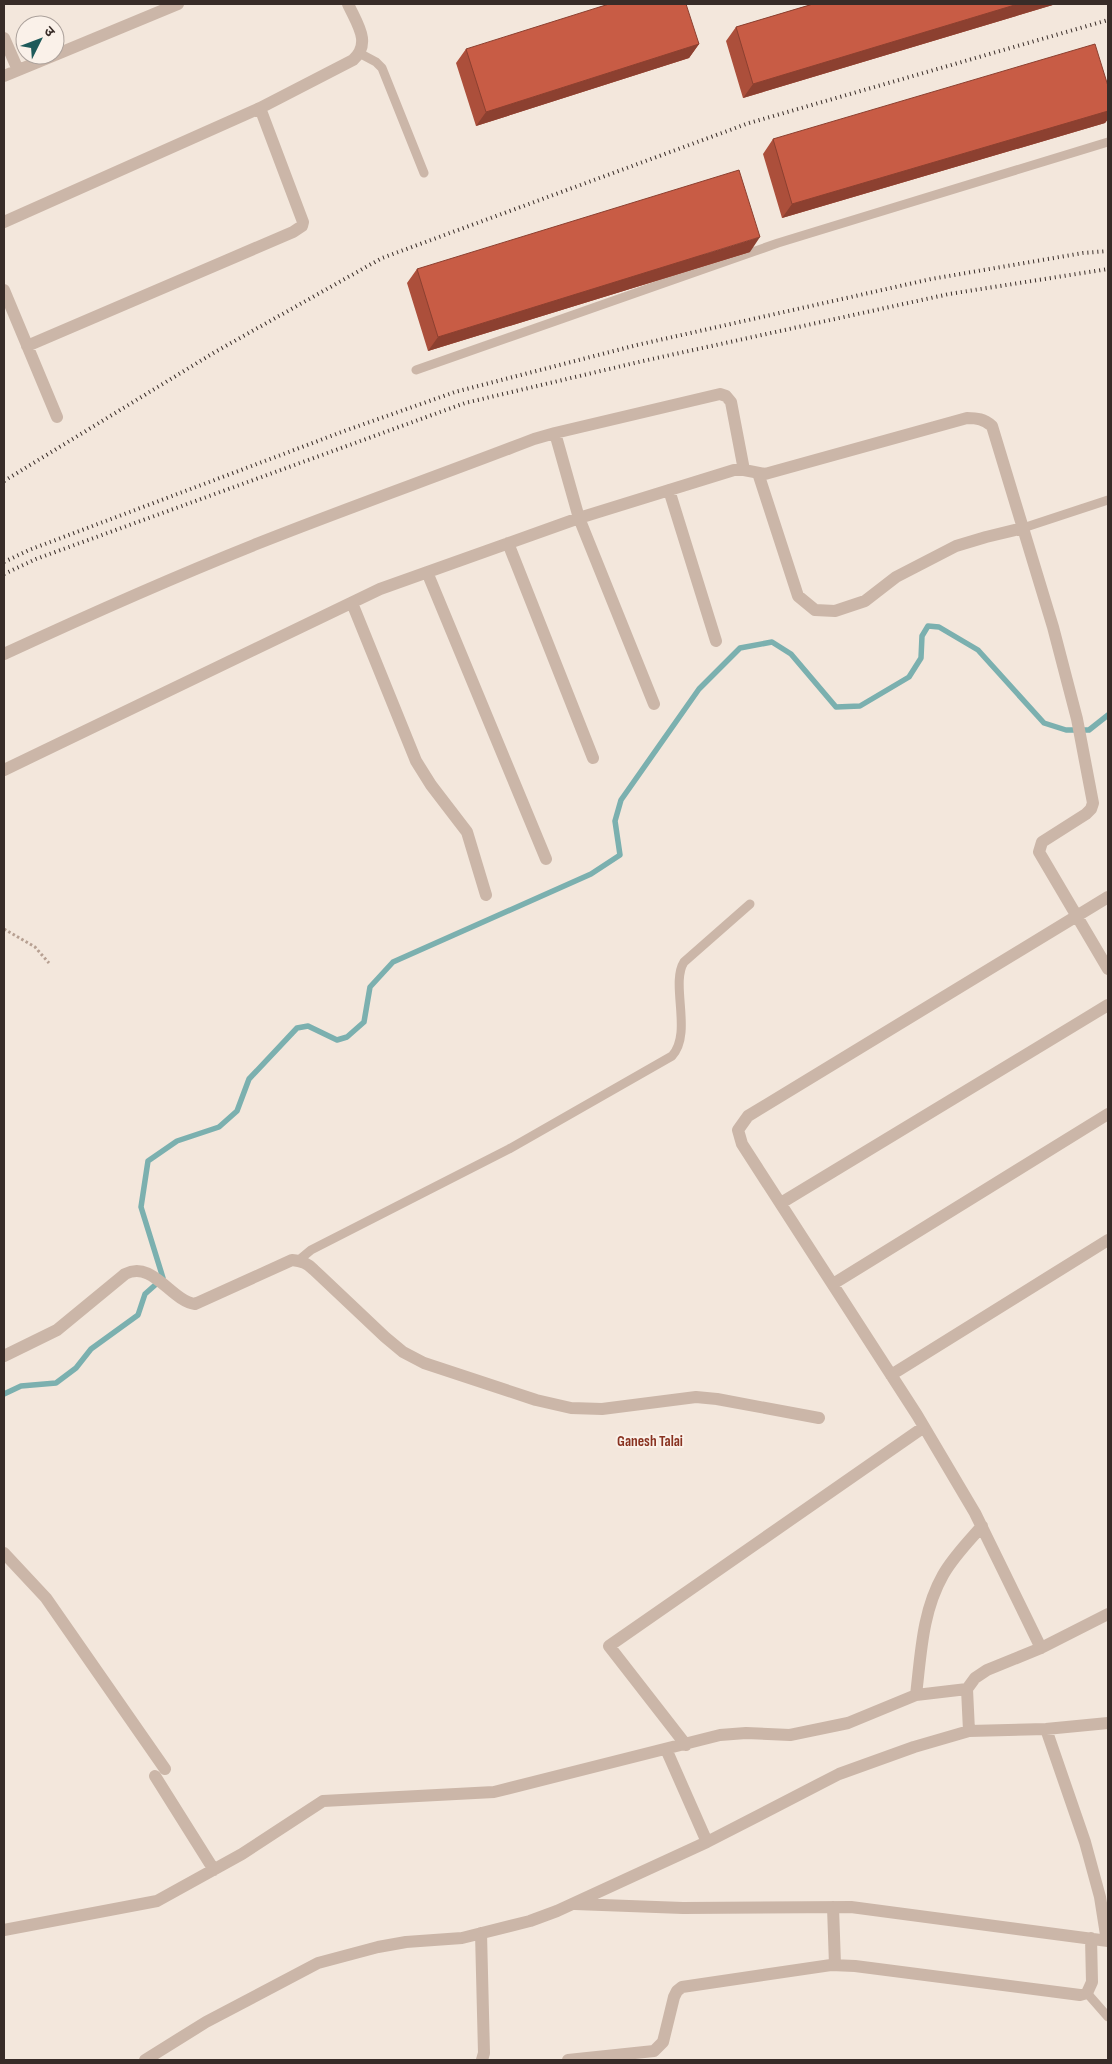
<svg xmlns="http://www.w3.org/2000/svg" width="1112" height="2064" font-family="'Sofia Sans Condensed','Noto Sans Devanagari',sans-serif">
<style>
.lines{fill:none;stroke-linecap:round;stroke-linejoin:round}
.stream{stroke:#7bb0af;stroke-width:5.5}
.path{stroke:#b7a092;stroke-width:3;stroke-dasharray:2.5 2.5;stroke-linecap:butt}
.service{stroke:#cbb6a8;stroke-width:9}
.minor{stroke:#cbb6a8;stroke-width:12}
.rail{stroke:#382c28;stroke-width:4;stroke-dasharray:1 4;stroke-linecap:butt}
.wall{fill:#ac4f3b}
.shaded-wall{fill:#8c4030}
.building{fill:#c85c45;stroke:#8c4030}
.labels{text-anchor:middle;dominant-baseline:central;stroke-width:4;stroke-linejoin:round;paint-order:stroke}
.neighbourhood-label{font-size:15px;font-weight:bold;fill:#883220;stroke:#faf1e9}
</style>
<rect width="100%" height="100%" fill="#f3e7dc"/>
<g class="lines">
<path class="stream" d="M4,1394L21,1386L56,1383L76,1368L91,1349L138,1315L145,1294L163,1278L141,1207L148,1161L177,1141L219,1127L237,1111L249,1079L297,1028L308,1026L337,1040L347,1037L364,1022L370,987L393,962L591,874L620,855L615,821L621,800L699,689L740,648L772,642L791,654L836,707L860,706L909,677L921,658L922,636L928,626L939,627L978,650L1044,723L1066,730H1089L1108,715"/>
<path class="path" d="M4,929L35,947L49,963"/>
<path class="service" d="M361,54L376,62L382,68L424,173
M416,370L778,243L1108,142
M1023,528L1108,500
M299,1260L311,1250L509,1149L672,1056C693,1033 670,984 684,962L750,904
M1087,1993L1108,2017"/>
<path class="minor" d="M4,38L18,70
M55,55L178,4
M4,76L55,55
M4,222L260,108L353,60C372,43 357,24 348,4
M4,290L57,417
M27,346L293,232L302,226L303,222L260,108
M555,433L579,518L654,704
M758,473L798,596L815,610L835,611L865,601L896,577L956,546L986,537L1023,528
M669,490L716,641
M508,543L593,758
M427,572L546,859
M352,603L416,761L431,785L467,832L486,895
M4,654C86,616 169,579 254,545C347,508 441,475 534,439L555,433L720,394L726,396L731,402L744,470
M4,770L380,589L579,518L734,470H744L765,474L967,418C977,418 984,419 992,426L1053,627L1077,719L1093,803L1091,809L1086,814L1042,842L1039,852L1108,969
M781,1203L1108,1005
M833,1284L1108,1114
M4,1356L57,1330L125,1274C153,1260 170,1300 195,1304L292,1260C302,1261 307,1263 314,1270L385,1337L403,1352L424,1363L536,1400L571,1408L602,1409L696,1397L717,1399L819,1418
M891,1375L1108,1240
M4,1553L46,1598L165,1769
M1041,1648L975,1513L917,1415L742,1144L738,1130L748,1116L1108,897
M916,1695C921,1654 922,1612 943,1575C953,1557 969,1541 982,1526
M1046,1729L1085,1842L1100,1897L1107,1941
M969,1731L967,1689L975,1678L987,1670L1041,1648L1108,1614
M686,1745L609,1646L924,1427
M666,1749L707,1842
M155,1776L214,1870
M575,1904L683,1908L851,1907L1108,1941
M833,1907L835,1965
M4,1930L157,1901L242,1854L323,1801L494,1792L720,1735L746,1733L790,1735L848,1723L916,1695L967,1689
M481,1933L484,2053L482,2060
M145,2060L206,2022L318,1963L378,1947L406,1942L462,1938L530,1921L557,1911L707,1842L839,1774L914,1747L969,1731L1046,1729L1108,1723
M568,2060L654,2051L663,2042L674,1997L677,1991L682,1987L831,1965L855,1966L1080,1995L1087,1993L1092,1982L1091,1938"/>
<path class="rail" d="M4,481L215,352L382,258L749,123L1108,20
M4,562L29,550L347,430L455,392L637,345L931,279L1083,253L1108,251
M4,574L36,559L465,403L643,361L949,294L1108,269"/>
</g>
<path class="wall" d="M813,4H1056L743,98L726,41L736,27Z
M699,44L689,58L476,126L456,63L466,49Z
M1108,111V119L1105,123L782,218L763,154L773,139Z
M750,252L428,351L407,283L417,269Z"/>
<path class="shaded-wall" d="M1018,4H1056L743,98L753,84Z
M699,44L689,58L476,126L486,112Z
M1108,111V119L1105,123L782,218L792,204Z
M760,237L750,252L428,351L438,337Z"/>
<path class="building" d="M609,4H686L699,44L486,112L466,49Z
M813,4H1018L753,84L736,27Z
M1095,44L1108,86V111L792,204L773,139Z
M739,170L760,237L438,337L417,269Z"/>
<g class="labels">
<g class="neighbourhood-label">
<text x="650" y="1441">Ganesh Talai</text>
</g>
</g>
<rect width="1112" height="2064" fill="none" stroke="#382c28" stroke-width="10"/>
<g transform="translate(40 40) rotate(48)"><circle r="24" fill="#faf1e9" stroke="#aca29c"/>
<path d="M0-4L9 19L0 12L-9 19Z" fill="#1d5a5a"/>
<text y="-8" font-size="14" font-weight="bold" text-anchor="middle" fill="#382c28">उ</text>
</g>
</svg>
